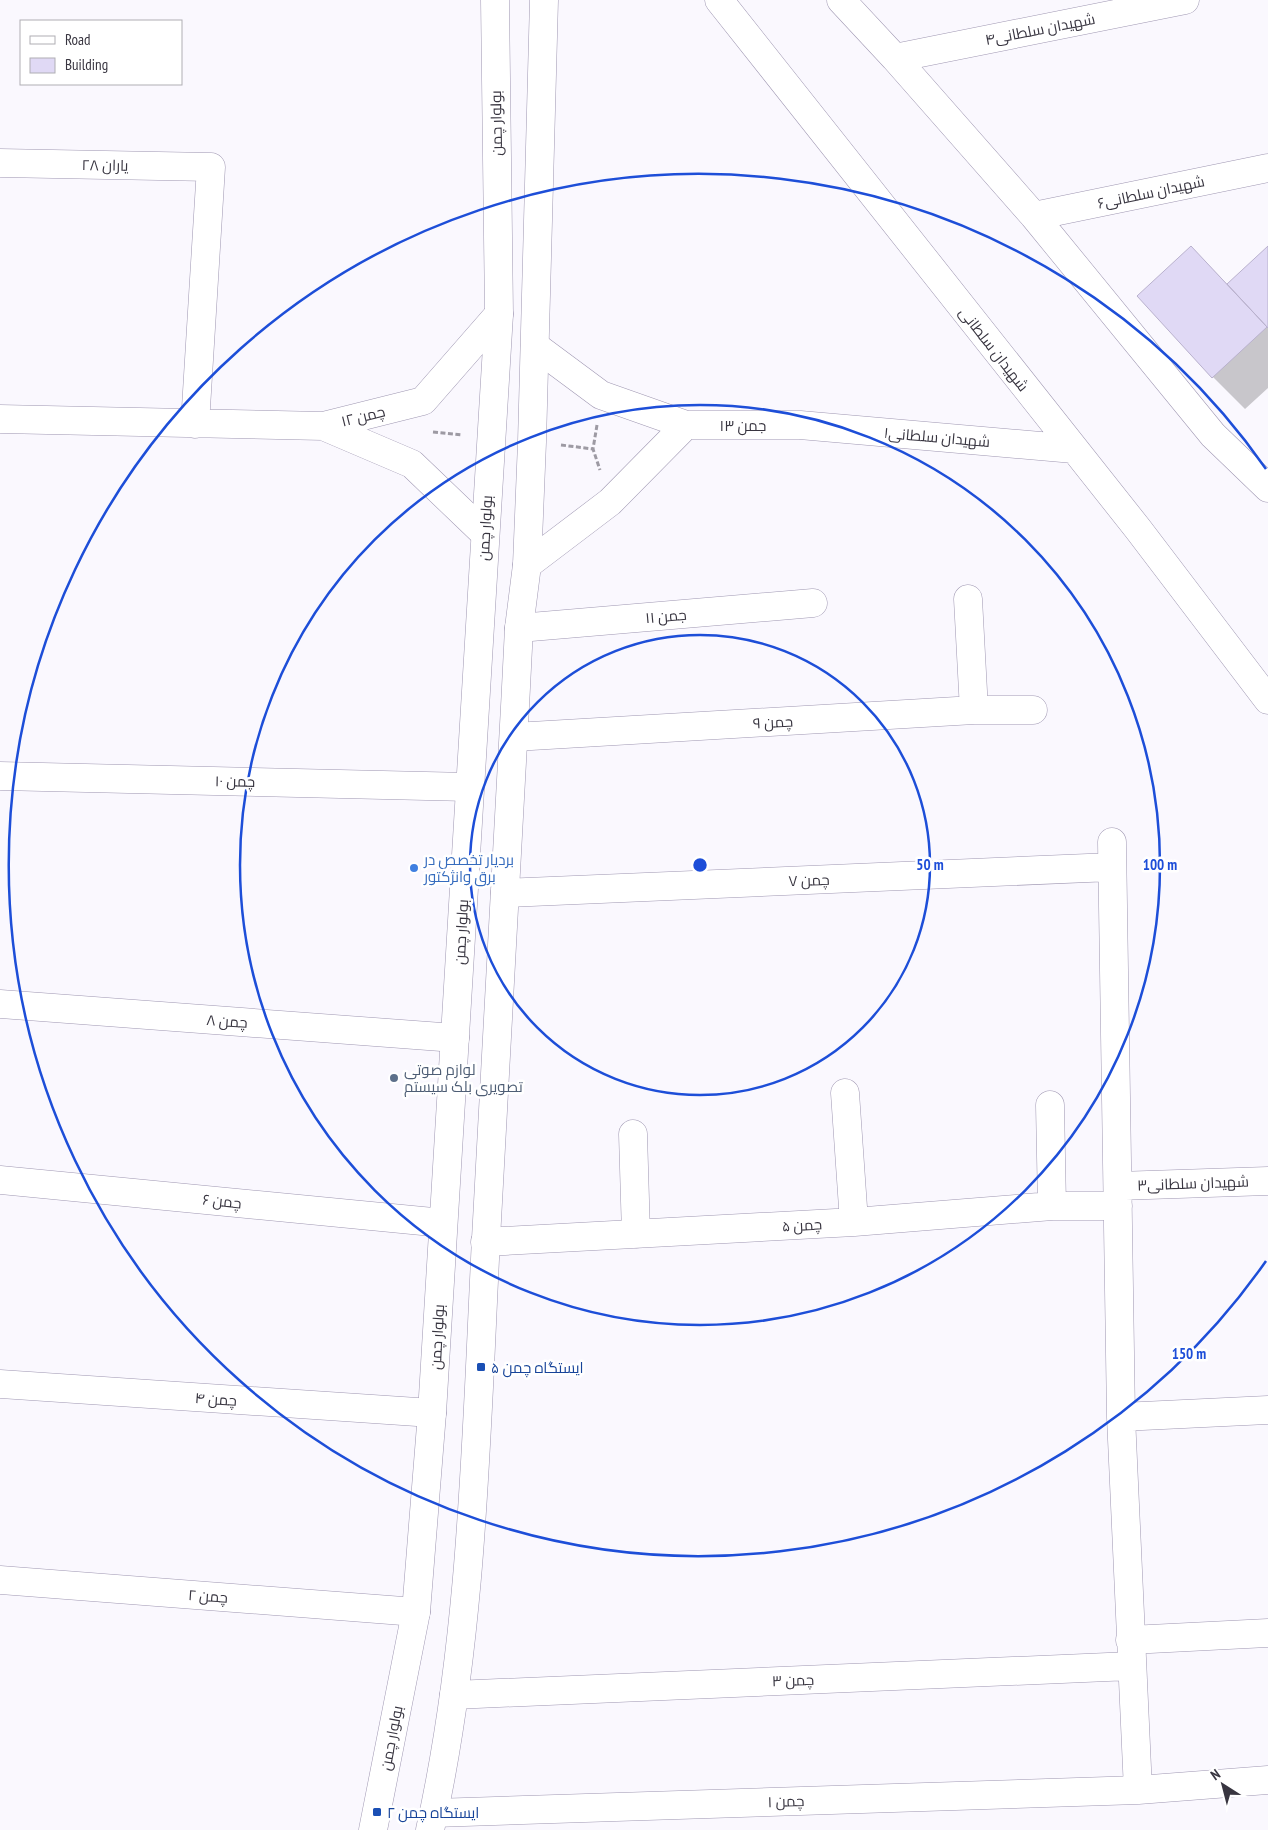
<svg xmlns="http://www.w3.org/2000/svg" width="1268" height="1830" font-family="'PT Sans Narrow',Cairo,sans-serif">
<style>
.shadow{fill:#0003}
.building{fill:#e0d9f5;stroke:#b9b1cd}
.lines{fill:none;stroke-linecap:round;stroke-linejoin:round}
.minor-casing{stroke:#9f97b2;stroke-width:29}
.major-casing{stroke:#9f97b2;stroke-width:29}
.path{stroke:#9d9aa3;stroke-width:3;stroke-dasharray:5 2.5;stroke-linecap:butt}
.minor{stroke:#fff;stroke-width:28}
.major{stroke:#fff;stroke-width:28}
.ring{fill:none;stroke:#1d4ed8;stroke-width:2.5}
.shop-dot{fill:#3f7fe0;stroke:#fff;stroke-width:2}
.service-dot{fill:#5c6f8a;stroke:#fff;stroke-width:2}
.transit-dot{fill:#1a4fb4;stroke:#fff;stroke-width:2}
.labels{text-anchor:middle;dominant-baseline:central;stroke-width:5;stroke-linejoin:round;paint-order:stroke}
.street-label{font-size:15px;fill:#383540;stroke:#fff}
.shop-label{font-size:15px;fill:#366cbe;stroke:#fff;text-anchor:start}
.service-label{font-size:15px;fill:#4e5e75;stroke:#fff;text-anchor:start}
.transit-label{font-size:15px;fill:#164399;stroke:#fff;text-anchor:start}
.centre{fill:#1d4ed8;stroke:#fff;stroke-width:2.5}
.ring-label{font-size:15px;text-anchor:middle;font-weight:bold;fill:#1d4ed8;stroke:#fff;stroke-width:5;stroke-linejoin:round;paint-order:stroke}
</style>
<rect width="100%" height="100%" fill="#faf8fe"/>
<path class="shadow" d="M1191,247L1228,285L1268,248V388L1245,409L1213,377Z"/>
<path class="building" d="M1191,246L1267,327L1212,378L1137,296Z
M1268,246V328L1227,284Z"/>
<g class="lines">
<defs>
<path id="minor" d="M719,0L1138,529L1268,700
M841,0L895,58L1034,216L1213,435L1268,488
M895,58L1185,0
M0,163L211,167L195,424
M1034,216L1268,168
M535,346L601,395L686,425H800L1074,449
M0,419L323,426L423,401L499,314
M323,426L412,464L485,534
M527,565L610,502L686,425
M968,599L974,710
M519,628L813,603
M514,737L974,710H1033
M0,776L469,787
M1112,842L1121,1417L1138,1790
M505,893L1112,867
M0,1004L455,1038
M845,1093L854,1222
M1050,1105L1052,1206
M633,1134L636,1234
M0,1180L443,1223
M1118,1186L1268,1181
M485,1242L854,1222L1052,1206H1118
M0,1384L432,1413
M1121,1417L1268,1410
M0,1580L416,1612
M1130,1640L1268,1633
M454,1695L1131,1666
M434,1813L1138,1790L1268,1780"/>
<path id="major" d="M373,1830L416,1612L432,1413L499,314L495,0
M430,1830C473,1637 476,1436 486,1239C496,1036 509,832 519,628L527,565L532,442L544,0"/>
</defs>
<use href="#minor" class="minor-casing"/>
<use href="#major" class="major-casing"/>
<path class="path" d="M597,425L593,449L600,470
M433,432L462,435
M561,445L593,449"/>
<use href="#minor" class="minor"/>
<use href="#major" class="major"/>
</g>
<g class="ring">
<circle cx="700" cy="865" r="230"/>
<circle cx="700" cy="865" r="460"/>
<path d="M1266 1261A691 691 0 1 1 1266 469"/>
</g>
<circle class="shop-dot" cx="414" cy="868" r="5"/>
<circle class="service-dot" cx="394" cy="1078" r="5"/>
<g class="transit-dot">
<rect x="476" y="1362" width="10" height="10" rx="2.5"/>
<rect x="372" y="1807" width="10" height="10" rx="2.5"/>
</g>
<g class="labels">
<g class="street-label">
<text transform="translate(1040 29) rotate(-11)">شهیدان سلطانی۴</text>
<text transform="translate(496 123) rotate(-91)">بولوار چمن</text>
<text transform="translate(105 165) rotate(1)">یاران ۲۸</text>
<text transform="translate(1151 192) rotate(-12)">شهیدان سلطانی۶</text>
<text transform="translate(994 349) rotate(52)">شهیدان سلطانی</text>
<text transform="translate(363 416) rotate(-14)">چمن ۱۲</text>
<text x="743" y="425">جمن ۱۳</text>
<text transform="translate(937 437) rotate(5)">شهیدان سلطانی۱</text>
<text transform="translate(485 528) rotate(-87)">بولوار چمن</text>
<text transform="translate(666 616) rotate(-5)">جمن ۱۱</text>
<text transform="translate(773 722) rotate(-3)">چمن ۹</text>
<text transform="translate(235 781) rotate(1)">چمن ۱۰</text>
<text transform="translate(809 880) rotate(-2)">چمن ۷</text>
<text transform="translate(461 932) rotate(-87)">بولوار چمن</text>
<text transform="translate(227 1021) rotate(4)">چمن ۸</text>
<text transform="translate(1193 1183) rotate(-2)">شهیدان سلطانی۳</text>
<text transform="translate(222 1201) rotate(6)">چمن ۶</text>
<text transform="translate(802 1225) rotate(-3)">چمن ۵</text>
<text transform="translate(437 1337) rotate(-87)">بولوار چمن</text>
<text transform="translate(216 1399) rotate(4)">چمن ۴</text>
<text transform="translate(208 1596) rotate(4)">چمن ۲</text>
<text transform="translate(793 1680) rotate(-2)">چمن ۳</text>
<text transform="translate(391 1738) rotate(-79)">بولوار چمن</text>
<text transform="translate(786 1801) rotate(-2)">چمن ۱</text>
</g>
<g class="shop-label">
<text x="424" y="859">بردیار تخصص در<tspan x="424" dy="17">برق وانژکتور</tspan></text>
</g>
<g class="service-label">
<text x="404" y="1069">لوازم صوتی<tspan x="404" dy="17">تصویری بلک سیستم</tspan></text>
</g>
<g class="transit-label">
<text x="491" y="1367">ایستگاه چمن ۵</text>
<text x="387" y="1812">ایستگاه چمن ۲</text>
</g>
</g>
<circle cx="700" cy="865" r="8" class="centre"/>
<g class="ring-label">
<text x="930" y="870">50 m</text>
<text x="1160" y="870">100 m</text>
<text x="1189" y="1359">150 m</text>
</g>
<rect x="20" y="20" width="162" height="65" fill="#ffffff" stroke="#afaeb3"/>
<rect x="30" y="36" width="25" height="8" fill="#ffffff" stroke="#afaeb3"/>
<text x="65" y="45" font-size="15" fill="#383540">Road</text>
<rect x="30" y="58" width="25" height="15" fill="#e0d9f5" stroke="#afaeb3"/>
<text x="65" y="70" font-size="15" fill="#383540">Building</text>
<g transform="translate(1223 1785) rotate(324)" stroke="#ffffff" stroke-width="4" paint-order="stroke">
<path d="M0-4L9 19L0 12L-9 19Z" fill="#383540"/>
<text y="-8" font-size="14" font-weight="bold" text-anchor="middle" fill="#383540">N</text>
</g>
</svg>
